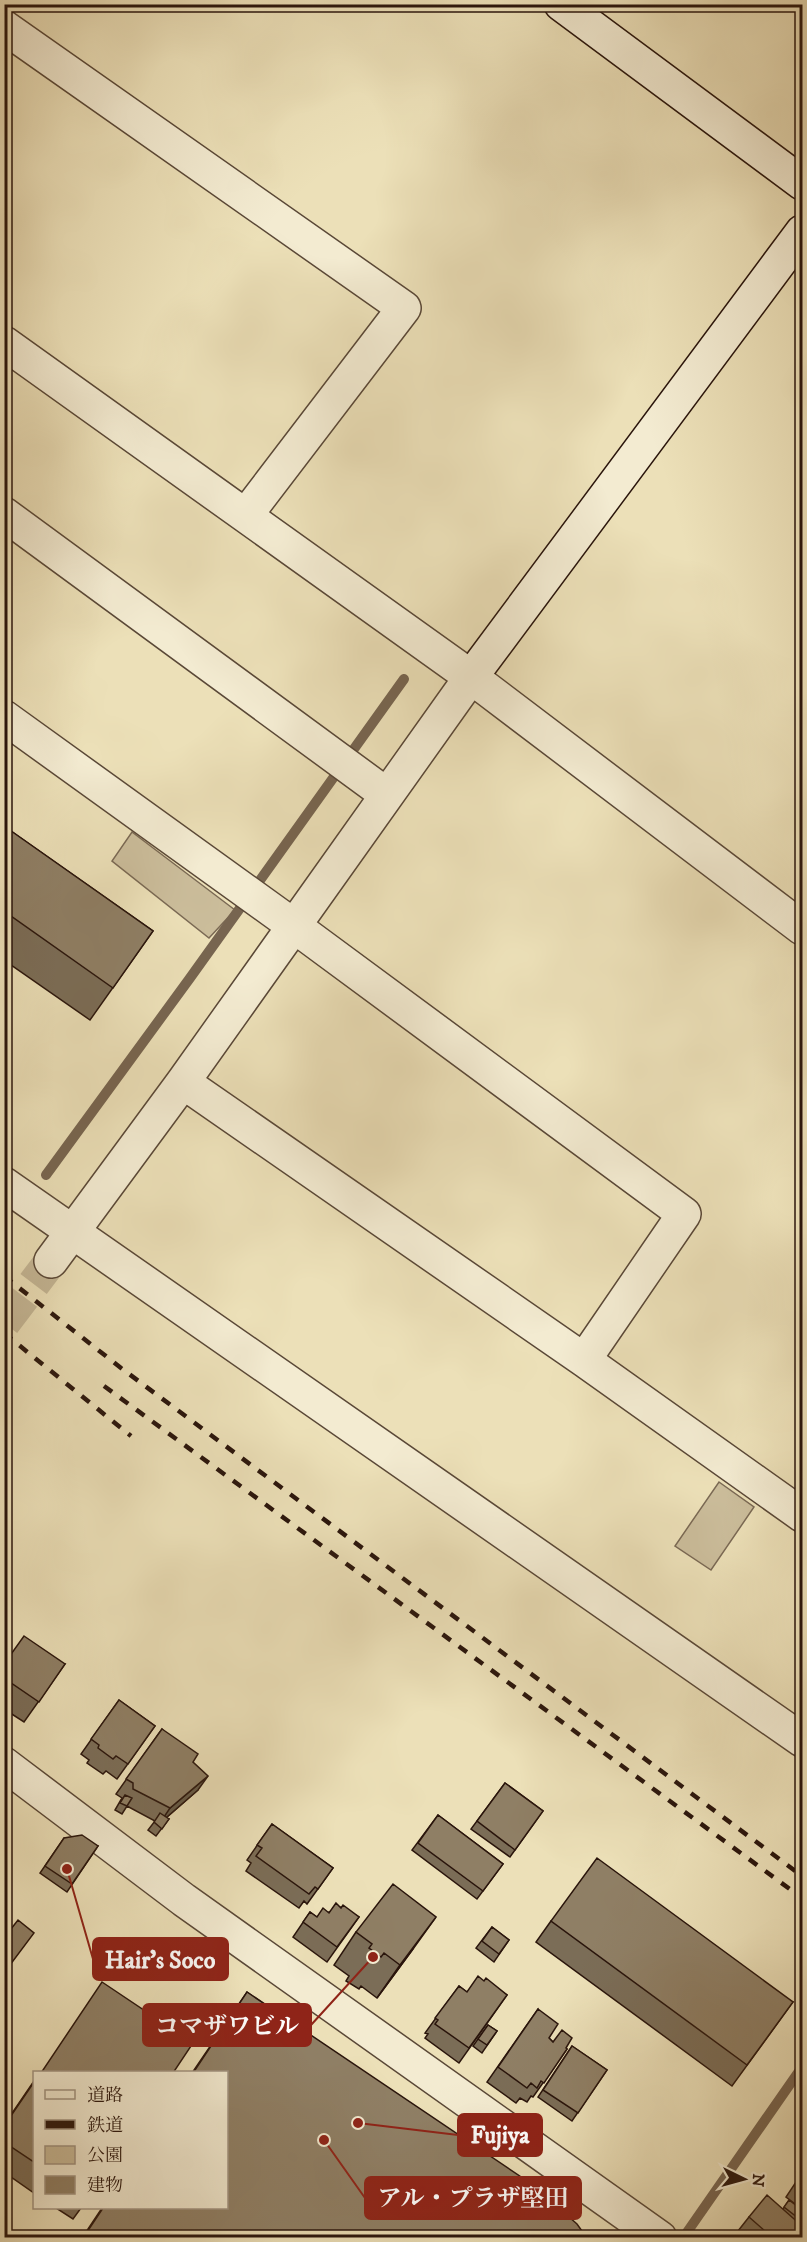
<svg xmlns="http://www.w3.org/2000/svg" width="807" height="2242" font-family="'IM FELL DW Pica','Noto Serif JP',serif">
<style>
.green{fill:#cbbd9b;stroke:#7a6954;stroke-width:1.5}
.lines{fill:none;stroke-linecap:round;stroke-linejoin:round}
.stream{stroke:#776550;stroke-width:10}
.street-tunnel{stroke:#c5b796;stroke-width:33;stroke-dasharray:33 16;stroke-linecap:butt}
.street-casing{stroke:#5a4837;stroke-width:36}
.secondary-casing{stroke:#2a150c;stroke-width:36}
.street{stroke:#f3ebd1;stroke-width:33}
.secondary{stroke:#f3ebd1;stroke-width:33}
.rail{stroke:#2a150c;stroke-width:4.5;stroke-dasharray:10 10;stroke-linecap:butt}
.wall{fill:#7b6d57;stroke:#2a150c;stroke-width:1.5}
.shaded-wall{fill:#645947;stroke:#2a150c;stroke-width:1.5}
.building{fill:#8f7f65;stroke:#2a150c;stroke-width:1.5}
.leader{fill:none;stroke:#8f2418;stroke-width:2}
.callout-dot{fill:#8f2418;stroke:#f3ebd1;stroke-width:2}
.callout{fill:#8f2418;stroke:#8f2418;stroke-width:2}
.callout-label{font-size:24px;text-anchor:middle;font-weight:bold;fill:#fff}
</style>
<rect width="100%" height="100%" fill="#ece0b8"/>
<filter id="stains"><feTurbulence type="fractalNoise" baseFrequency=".00333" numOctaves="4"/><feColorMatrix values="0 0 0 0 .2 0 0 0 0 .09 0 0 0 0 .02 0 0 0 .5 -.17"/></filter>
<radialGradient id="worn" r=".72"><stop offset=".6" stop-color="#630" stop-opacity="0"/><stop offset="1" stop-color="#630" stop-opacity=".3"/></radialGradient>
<path class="green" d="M132,832L235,910L209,938L112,861Z
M719,1482L754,1507L711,1570L675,1546Z"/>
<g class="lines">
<path class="stream" d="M46,1175L190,978L404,679
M683,2238L802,2067"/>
<path class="street-tunnel" d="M4,1323L51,1261"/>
<defs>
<path id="street" d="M4,27L404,308L246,515
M4,343L471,677L802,928
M4,514L387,795
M4,717L294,926L684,1214L584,1360
M183,1082L584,1360L802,1515
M4,1184L802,1740
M51,1261L183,1082L471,677
M4,1764L184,1900L660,2238"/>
<path id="secondary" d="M561,4L802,183
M471,677L802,232"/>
</defs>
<use href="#street" class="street-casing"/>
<use href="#secondary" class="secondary-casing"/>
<use href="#street" class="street"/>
<use href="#secondary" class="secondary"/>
<path class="rail" d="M4,1276L121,1368L802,1876
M4,1333L131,1436
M104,1386L802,1898"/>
</g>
<path class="wall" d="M4,826L153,931L90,1020L4,960Z
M4,1664H65L24,1722L4,1709Z
M119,1700L155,1726L117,1779L106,1771L103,1774L87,1763L89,1760L81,1754Z
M162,1729L193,1762L198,1790L166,1818L169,1819L156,1836L148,1830L155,1821L127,1806L122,1814L115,1810L122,1798L116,1794Z
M505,1783L543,1811L510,1857L471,1829Z
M438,1815L503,1864L477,1899L412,1850Z
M272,1824L333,1868L307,1904L304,1901L299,1908L246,1871L251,1863L247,1860Z
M64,1838L98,1846L67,1892L40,1873Z
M341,1907L359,1917L327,1962L293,1937L310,1912L317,1917Z
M551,1921L793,2002L732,2086L536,1942Z
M492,1927L509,1940L494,1962L476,1948Z
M356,1932L413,1949L377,1998L361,1986L359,1989L346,1981L349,1976L334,1965Z
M484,1981L507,1995L459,2063L425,2038L428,2034L425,2033L459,1986L467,1992Z
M247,1992L543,2200L587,2238H82L102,2208H226V2073H192Z
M538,2009L549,2038L553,2042L567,2049L533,2097L531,2096L527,2102L520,2098L516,2103L487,2082Z
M488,2025L497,2031L482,2053L473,2046Z
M572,2046L607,2070L572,2121L538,2097Z
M34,2081V2193L4,2172V2125Z
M802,2173V2209L786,2197Z
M789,2200L802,2210V2235L801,2238H745L738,2231L749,2217L783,2209Z
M56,2208H81L73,2219Z"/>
<path class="shaded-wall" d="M208,1776L198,1790L160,1823L170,1808Z
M436,1917L413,1949L377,1998L400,1965Z"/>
<path class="building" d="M4,826L153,931L113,988L4,911Z
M24,1636L65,1664L39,1702L4,1678V1664Z
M119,1700L155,1726L128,1764L116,1756L113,1759L98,1748L99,1745L91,1739Z
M162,1729L198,1754L193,1762L208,1776L170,1808L133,1789V1783L126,1779Z
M505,1783L543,1811L515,1850L477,1821Z
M125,1795L132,1798L127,1806L120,1803Z
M160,1813L169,1819L162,1829L154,1822Z
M438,1815L503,1864L483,1891L418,1843Z
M272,1824L333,1868L318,1889L315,1887L309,1894L256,1856L262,1848L257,1845Z
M82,1835L98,1846L72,1884L45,1866L64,1838Z
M597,1858L793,2002L747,2065L551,1921Z
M393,1884L436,1917L400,1965L384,1953L381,1957L369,1948L372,1944L356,1932Z
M336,1903L341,1908L343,1905L359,1917L337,1947L303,1922L310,1912L317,1917L323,1908L329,1913Z
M18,1920L34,1933L4,1973V1933L7,1934Z
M492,1927L509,1940L499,1954L482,1941Z
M478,1976L484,1981L486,1978L507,1995L469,2048L435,2024L438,2020L435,2018L459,1986L467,1992Z
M102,1982L193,2043L173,2073H41Z
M247,1992L545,2193L543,2200L561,2210L577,2224L587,2238H83L103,2208H226V2073H193Z
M538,2009L558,2024L549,2038L553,2042L562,2030L572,2038L566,2048L567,2049L544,2083L541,2081L537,2088L531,2083L527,2088L498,2067Z
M488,2025L497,2031L487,2045L478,2039Z
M572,2046L607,2070L578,2113L543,2090Z
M34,2082V2162L4,2142V2126Z
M802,2173V2187L796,2182Z
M767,2195L802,2226V2234L799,2238H773L749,2217Z
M789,2200L802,2210V2221L784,2207Z"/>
<path class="leader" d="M67 1869L93 1959M373 1957L311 2025M358 2123L458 2135M324 2140L365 2198"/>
<g class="callout-dot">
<circle cx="67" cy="1869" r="6"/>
<circle cx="373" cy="1957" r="6"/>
<circle cx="358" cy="2123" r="6"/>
<circle cx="324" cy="2140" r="6"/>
</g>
<g class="callout">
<rect x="93" y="1938" width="135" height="42" rx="6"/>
<rect x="143" y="2004" width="168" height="42" rx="6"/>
<rect x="458" y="2114" width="84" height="42" rx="6"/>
<rect x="365" y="2177" width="216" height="42" rx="6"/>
</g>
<g class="callout-label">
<text x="160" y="1968">Hair's Soco</text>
<text x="227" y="2034">コマザワビル</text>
<text x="500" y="2143">Fujiya</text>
<text x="473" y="2206">アル・プラザ堅田</text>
</g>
<rect width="807" height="2242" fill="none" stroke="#ece0b8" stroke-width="24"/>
<rect x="6" y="6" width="795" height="2230" fill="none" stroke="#2a150c" stroke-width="3"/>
<rect x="12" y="12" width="783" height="2218" fill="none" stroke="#2a150c" stroke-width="1.5"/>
<rect x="33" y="2071" width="195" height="138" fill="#f3ebd1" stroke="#a39582" stroke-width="1.5"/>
<rect x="45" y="2090" width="30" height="9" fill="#f3ebd1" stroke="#a39582" stroke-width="1.5"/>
<text x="87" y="2101" font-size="18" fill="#2a150c">道路</text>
<rect x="45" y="2120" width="30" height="9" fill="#2a150c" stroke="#a39582" stroke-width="1.5"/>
<text x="87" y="2131" font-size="18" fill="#2a150c">鉄道</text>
<rect x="45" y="2146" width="30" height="18" fill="#cbbd9b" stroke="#a39582" stroke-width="1.5"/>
<text x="87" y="2161" font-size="18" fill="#2a150c">公園</text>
<rect x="45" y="2176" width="30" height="18" fill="#8f7f65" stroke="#a39582" stroke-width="1.5"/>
<text x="87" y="2191" font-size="18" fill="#2a150c">建物</text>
<g transform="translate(744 2179) rotate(95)" stroke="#f3ebd1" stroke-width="4.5" paint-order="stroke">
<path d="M0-4.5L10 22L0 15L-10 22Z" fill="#2a150c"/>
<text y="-9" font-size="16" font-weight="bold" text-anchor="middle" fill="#2a150c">N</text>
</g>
<rect width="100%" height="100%" filter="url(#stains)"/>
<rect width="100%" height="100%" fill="url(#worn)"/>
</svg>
